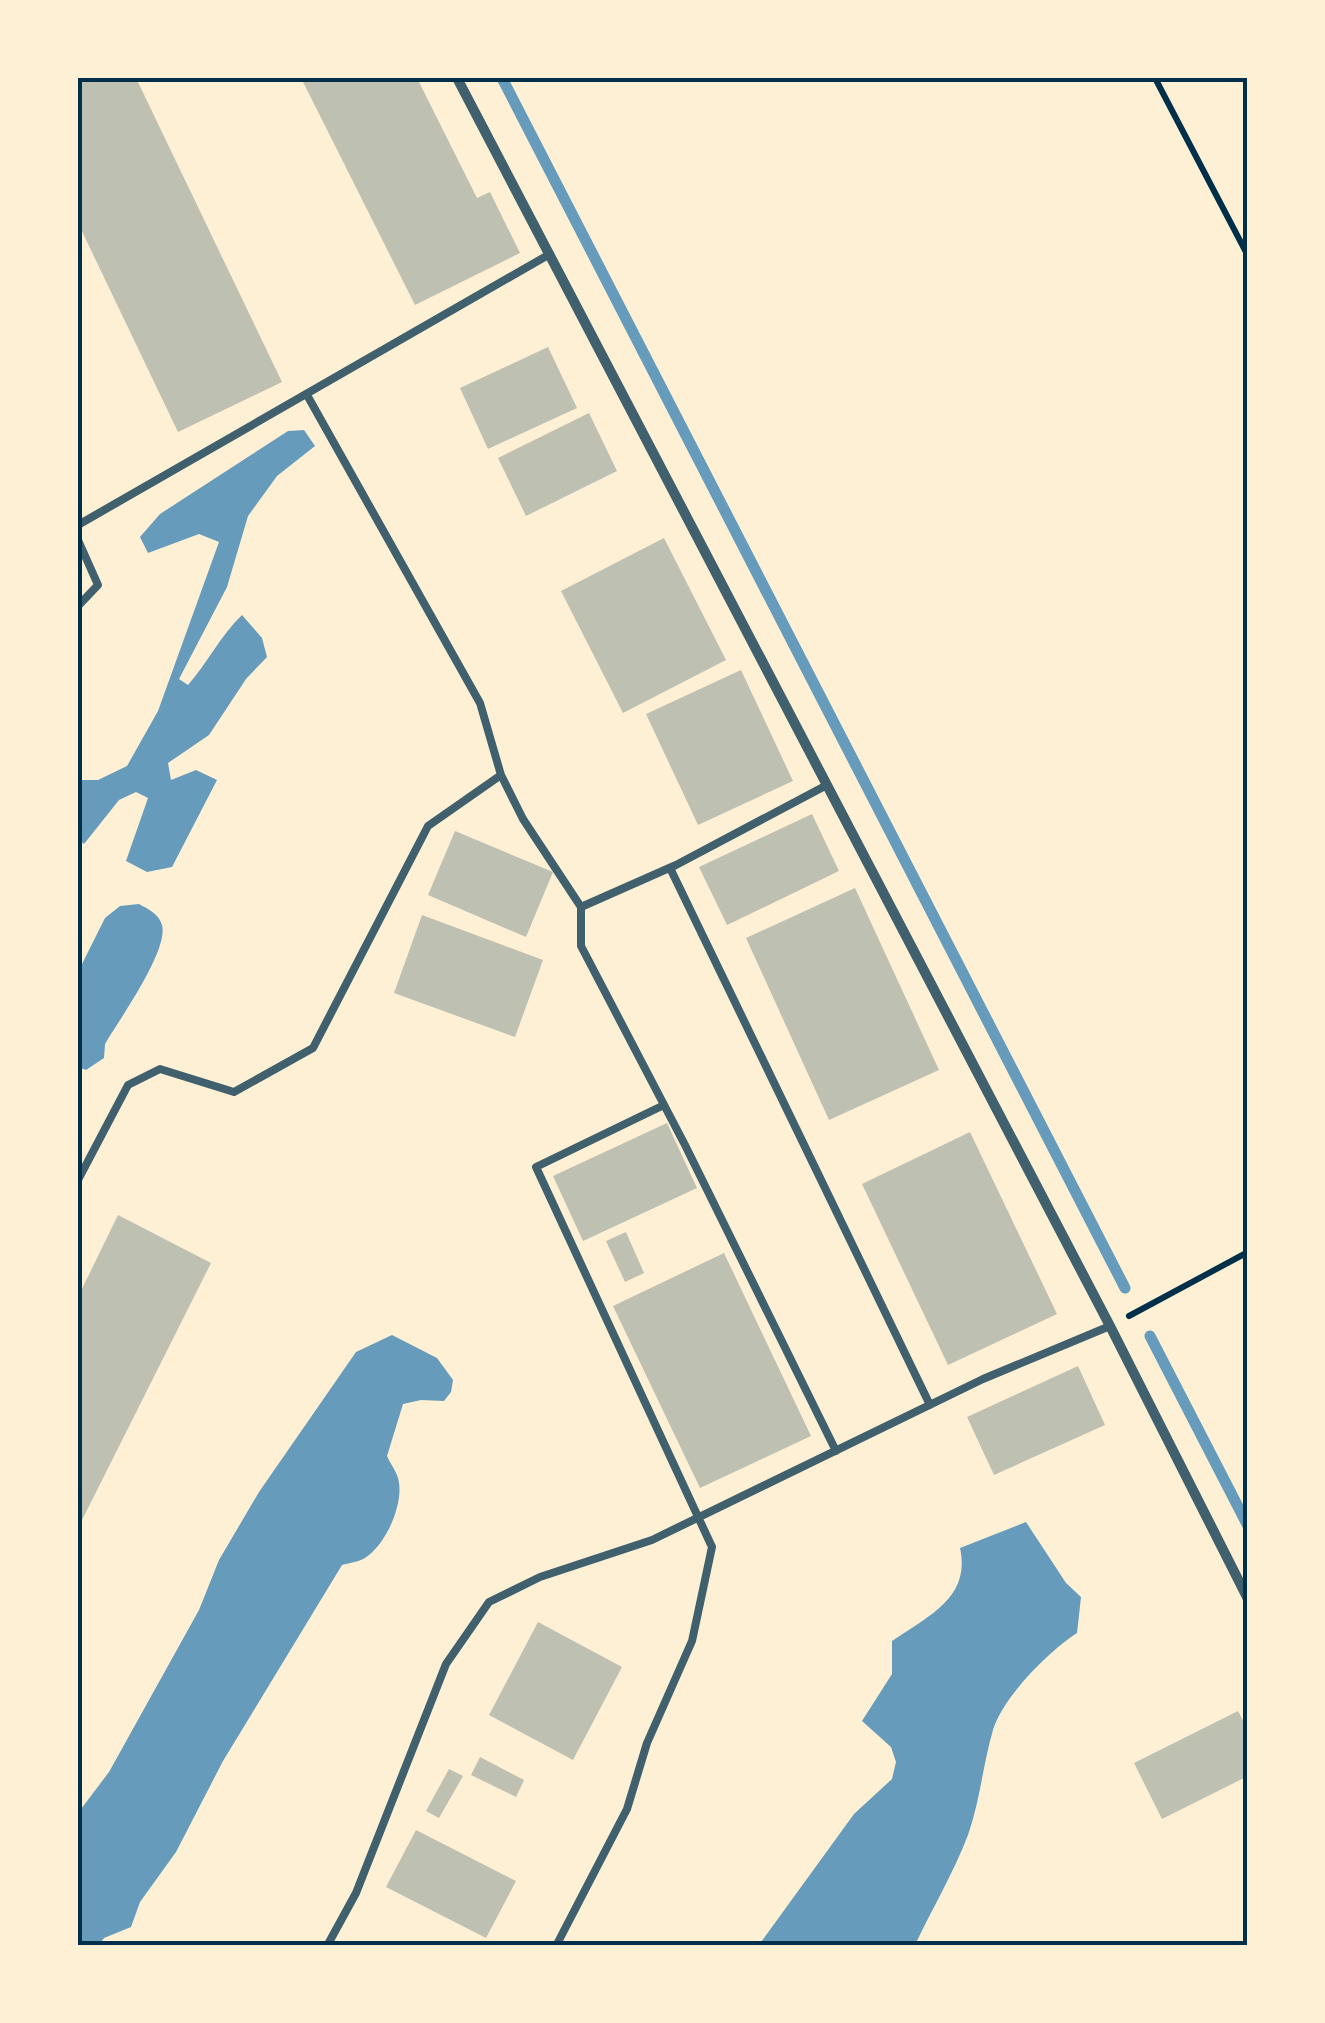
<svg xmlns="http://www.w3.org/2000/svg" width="1325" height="2023" font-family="Rubik,sans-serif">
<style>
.water{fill:#669bbc}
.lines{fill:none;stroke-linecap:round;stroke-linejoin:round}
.stream{stroke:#669bbc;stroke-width:11}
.building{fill:#bec0b2}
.path{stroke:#003049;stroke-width:6}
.service{stroke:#3f606c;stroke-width:8}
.minor{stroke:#3f606c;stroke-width:10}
.neatline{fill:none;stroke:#003049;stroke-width:4}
</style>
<rect width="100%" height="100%" fill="#fdf0d5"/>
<path class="water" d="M304,430L315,446L277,476L248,516L227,587L179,679L188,685C208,662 221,635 242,615L262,638L267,657L246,679L209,735L168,763L171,780L196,770L217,780L172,867L147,872L126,861L148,798L136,792L119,800L84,844L78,838V780H98L127,766L158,711L219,542L199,534L148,553L140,537L160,514L288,431Z
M139,904C148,909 159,914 162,925C169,950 119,1020 105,1044L104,1058L86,1070L78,1067V972L105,918L120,906Z
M392,1335L437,1358L453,1380L451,1392L444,1401L421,1400L403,1404L387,1456C390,1463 396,1471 398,1478C405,1502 386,1545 365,1558C359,1562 348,1563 342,1565L223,1761L176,1852L140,1902L131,1927L104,1938L99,1945H78V1813L109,1772L199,1610L219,1560L259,1492L356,1352Z
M1026,1522L1066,1583L1081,1597L1077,1633C1049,1651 1003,1697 993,1730C983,1764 980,1801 968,1835C954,1872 932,1909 915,1945H759L854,1814L892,1779L896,1762L891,1747L862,1721L892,1674V1641C928,1616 971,1598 960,1548Z"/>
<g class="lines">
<path class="stream" d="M502,78L1125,1288
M1150,1336L1248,1526"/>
</g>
<path class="building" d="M78,78H136L282,382L178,432L78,223Z
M301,78H417L477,198L490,192L520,253L415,305Z
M548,347L577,408L488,449L460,388Z
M589,413L617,471L526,516L498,458Z
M664,538L726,660L623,713L561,591Z
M741,670L793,781L698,825L646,714Z
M812,814L839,871L727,925L699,867Z
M455,831L553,872L526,937L428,895Z
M855,888L939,1070L829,1120L746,938Z
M422,915L543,960L515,1037L394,993Z
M667,1123L697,1188L583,1241L553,1176Z
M970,1132L1057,1314L948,1365L862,1184Z
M118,1215L211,1263L78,1528V1297Z
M626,1232L644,1273L625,1282L606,1241Z
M724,1253L811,1436L700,1488L613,1306Z
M1078,1366L1105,1425L994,1475L967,1417Z
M538,1622L622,1667L573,1760L489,1715Z
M1238,1711L1248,1730V1776L1162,1819L1134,1763Z
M480,1757L524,1780L516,1797L471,1775Z
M449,1769L463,1776L439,1818L426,1811Z
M416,1830L516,1881L486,1938L386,1887Z"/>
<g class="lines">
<path class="path" d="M1155,78L1248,256
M1129,1316L1248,1252"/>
<path class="service" d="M307,395L480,703L501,775L523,819L581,907
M78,525L550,254
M78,540L98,585L78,606
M827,785L676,865L581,907V946L685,1145L836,1451
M670,868L930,1405
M78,1180L128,1085L160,1069L234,1092L313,1048L428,826L501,775
M327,1946L356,1893L446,1664L489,1602L540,1577L652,1540L983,1379L1110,1326
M556,1946L627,1809L647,1743L692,1641L712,1547L536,1167L664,1105"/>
<path class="minor" d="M457,78L1110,1326L1248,1599"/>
</g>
<rect width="1325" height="2023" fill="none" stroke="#fdf0d5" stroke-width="160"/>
<rect x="80" y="80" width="1165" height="1863" class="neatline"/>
</svg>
